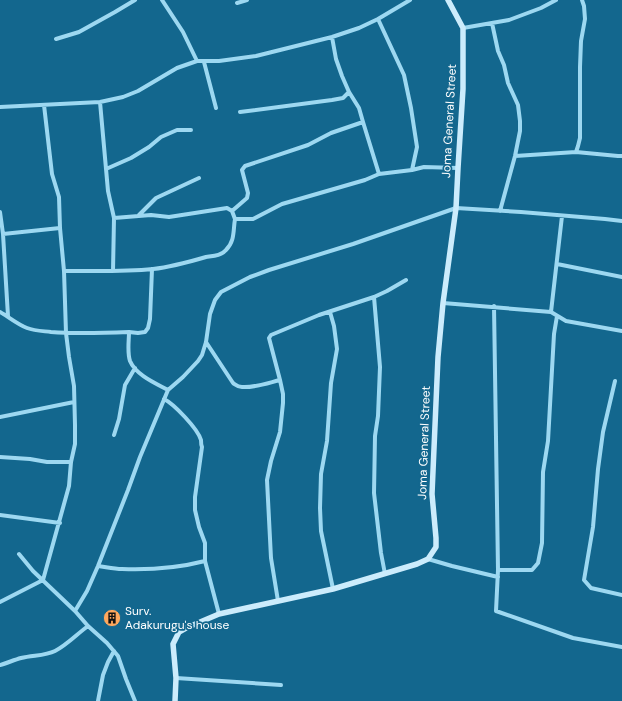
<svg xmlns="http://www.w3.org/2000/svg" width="622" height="701" font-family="'DM Sans',sans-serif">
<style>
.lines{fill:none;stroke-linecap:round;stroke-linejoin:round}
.street{stroke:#9dd8f1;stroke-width:4}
.secondary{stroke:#ccecfc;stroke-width:5.5}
.labels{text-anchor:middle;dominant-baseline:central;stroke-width:3.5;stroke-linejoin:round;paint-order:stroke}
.street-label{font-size:12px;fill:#fff;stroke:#13678e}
.poi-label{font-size:12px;fill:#fff;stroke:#13678e;text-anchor:start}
</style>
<rect width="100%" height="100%" fill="#13678e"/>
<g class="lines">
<path class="street" d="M162,0L183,32L197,61
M237,3L247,0
M378,19L404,75L411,108L417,147L412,170
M492,23L498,51L504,65L508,83L518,105L520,121V131L515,156L500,211
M463,28L509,20L541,8L556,0
M332,37L336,59L342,76L349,92L359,108L363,122L379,174
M56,39L79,32L115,12L135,0
M204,62L216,108
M100,102L108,191L114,218L113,271
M0,107L100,102L123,97L138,91L177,68L197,61H219L256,56L332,37L359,28L378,19L410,0
M240,112L332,100L343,98L349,92
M576,152L618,156H622
M515,156L576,152L578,146L580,138V67L581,41L585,19L584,6L582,0
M106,169L131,158L149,147L161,137L177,130H191
M232,211L247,198L248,193L242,170L245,166L308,145L331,133L363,122
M0,212L3,234L8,316
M139,215L156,198L199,178
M114,218L151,215L169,217L227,208L232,211L235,219H253L282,204L365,180L379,174L412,170L424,167L458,168
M3,234L60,228
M557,264L622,277
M64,271C93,271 124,272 153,269C171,267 189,262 206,257C213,256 221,256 226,250C235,241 233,231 235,219
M374,297L380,367L378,416L375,436L374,493L381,553L385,574
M443,303L551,312L562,216
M494,306L498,570L496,611L573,638L622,647
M0,312C9,317 17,324 27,328C35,331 43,331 51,332C77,334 103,333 129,332L138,333L145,332L148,328L150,319L152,269
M330,312L334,326L337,349L331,383L327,441L321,474L320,508L321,531L333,589
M551,312L566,321L622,331
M129,332C129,341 127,352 130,361C136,375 155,383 168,390
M206,342L233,383C236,385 238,387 242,387C254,388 268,383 280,380
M615,381L603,432L598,469L593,527L584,580L591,588L622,595
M164,399C174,404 198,429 201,440C201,442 201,445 202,447L195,497V510L199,527L205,543V561L219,614
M0,417L74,402
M114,435L119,419L125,385L135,368
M0,457L30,459L47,462H71
M0,515L60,523
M19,554L33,571L75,611
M428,559L452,566L498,577
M98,566C106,567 114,569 122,569C150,570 178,568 205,561
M498,570H532L538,563L542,543L543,472L548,441L554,334L557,316
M278,601L271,558L267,480L271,461L280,432L283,403V394L280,380L269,338L271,335L319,315L374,297L387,291L406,280
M0,602L43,580L69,486L71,462L75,444V425L74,386L69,357L66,333L64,271L60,228L59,197L52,174L44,105
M0,665C7,663 14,660 21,658C33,655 45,656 55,651C67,645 77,634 88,626
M176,678L281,685
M98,701L103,675L108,662L114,651
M135,701L126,679L118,656L107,643L88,626L75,611L87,591L98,566L128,490L140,457L168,390L183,377L198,361L202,355L206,342L210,314L215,300L221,292L250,277L269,270L353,244L456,208L521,212L605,219L622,221"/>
<path class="secondary" d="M175,701L176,678L173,644L179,632L186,628L219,614L333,589L417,564L428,559L436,547V538L432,494L438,357L443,303L456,208L458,168L463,89V28L448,0"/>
</g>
<defs>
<symbol id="building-disc" viewBox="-11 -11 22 22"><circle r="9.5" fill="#ffa85d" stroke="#13678e"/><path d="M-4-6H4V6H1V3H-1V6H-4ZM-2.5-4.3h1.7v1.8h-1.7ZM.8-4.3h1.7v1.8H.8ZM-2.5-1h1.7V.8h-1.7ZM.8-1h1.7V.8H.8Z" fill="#111"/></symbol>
</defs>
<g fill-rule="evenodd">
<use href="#building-disc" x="102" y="608" width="20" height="20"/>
</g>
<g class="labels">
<g class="street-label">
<text transform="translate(449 121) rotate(-87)">Joma General Street</text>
<text transform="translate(424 443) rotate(-88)">Joma General Street</text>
</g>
<g class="poi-label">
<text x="125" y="611">Surv.<tspan x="125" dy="14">Adakurugu's house</tspan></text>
</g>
</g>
</svg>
